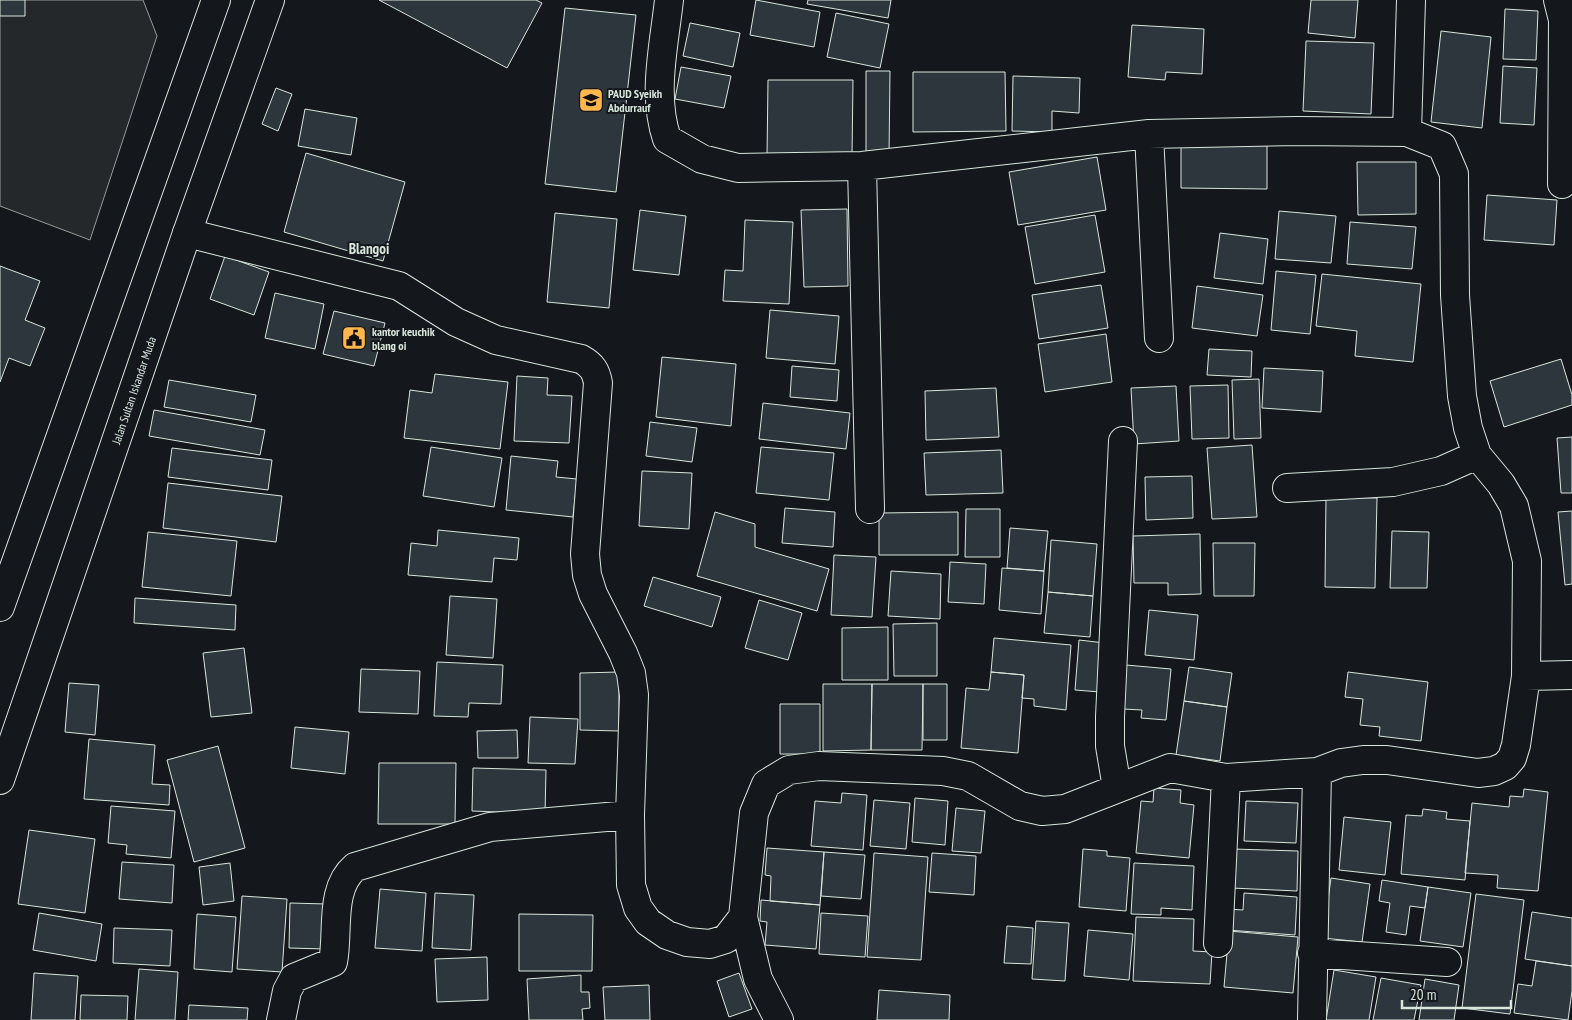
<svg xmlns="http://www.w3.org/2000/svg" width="1572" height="1020" font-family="'PT Sans Narrow',sans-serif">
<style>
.parking{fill:#24282b;stroke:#939e99}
.building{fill:#2c363c;stroke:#d8e6dc}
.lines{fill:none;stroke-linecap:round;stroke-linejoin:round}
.minor-casing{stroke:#d8e6dc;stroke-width:30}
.trunk-casing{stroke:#d8e6dc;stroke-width:30}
.minor{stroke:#14181c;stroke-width:28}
.trunk{stroke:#14181c;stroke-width:28}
.labels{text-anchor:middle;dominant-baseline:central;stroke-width:4;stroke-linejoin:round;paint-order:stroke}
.poi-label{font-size:12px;font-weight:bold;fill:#d8e6dc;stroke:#14181c;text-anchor:start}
.street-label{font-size:12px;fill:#d8e6dc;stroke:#14181c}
.quarter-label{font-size:15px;font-weight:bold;fill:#d8e6dc;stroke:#14181c}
</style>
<rect width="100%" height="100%" fill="#14181c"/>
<path class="parking" d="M0,0H143L157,36L90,240L0,206Z"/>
<path class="building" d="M0,0H25V16H0Z
M379,0H536L542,3L507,68Z
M756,0L820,12L814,47L750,35Z
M808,0H891L888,18L807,4Z
M1311,0H1358L1355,38L1308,33Z
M565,8L636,15L616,192L545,184Z
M1505,9L1538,11L1536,60L1503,59Z
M836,13L889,24L880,68L827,57Z
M690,23L740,33L733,67L683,56Z
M1132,25L1204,29L1202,74L1166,72L1165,80L1128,77Z
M1441,31L1491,37L1482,128L1431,122Z
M1306,41L1374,43L1371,114L1303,111Z
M1503,66L1537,68L1534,125L1500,123Z
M681,67L731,76L724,108L675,99Z
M866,71H890L889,157H866Z
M913,72H1005L1006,131L913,132Z
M1013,76L1080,78L1079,113L1052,111V132L1012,131Z
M768,80H853L852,157H767Z
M276,88L292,94L278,131L262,124Z
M305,109L357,118L351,155L298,146Z
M1181,140L1267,141V189L1181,188Z
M306,153L405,182L383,261L284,232Z
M1097,157L1106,210L1018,225L1009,172Z
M1357,162H1416V214L1358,215Z
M1487,195L1557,200L1554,245L1484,240Z
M847,209L848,286L804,287L801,210Z
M640,210L686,216L679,275L633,270Z
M1279,211L1336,216L1331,263L1275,259Z
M555,213L617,219L609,308L547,302Z
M1095,215L1105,272L1035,284L1025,227Z
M745,220L793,222L789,304L723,301L725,270L743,271Z
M1350,222L1416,227L1412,269L1347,264Z
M1220,233L1268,239L1263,284L1214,278Z
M225,256L269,272L254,315L210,299Z
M0,266L40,281L25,320L45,328L30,366L9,358L0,382Z
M1276,271L1316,275L1310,334L1271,330Z
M1322,274L1421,284L1413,362L1355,356L1357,331L1316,326Z
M1101,285L1108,328L1039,339L1032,295Z
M1197,286L1263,295L1257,336L1192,328Z
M275,293L324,304L315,349L265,338Z
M770,310L839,316L835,364L766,358Z
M334,311L385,323L374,366L323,354Z
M1106,334L1112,382L1045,392L1038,344Z
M1209,349L1252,351L1251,377L1207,375Z
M662,357L736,364L731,426L656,417Z
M1561,359L1572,395V405L1504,427L1490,381Z
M792,366L839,370L837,401L790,397Z
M1264,368L1323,371L1321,412L1262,408Z
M435,374L508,382L500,449L404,438L410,390L432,393Z
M517,376L548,378L547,395L572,396L569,443L514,441Z
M1259,379L1261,438L1234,439L1232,380Z
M169,380L256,395L251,422L164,407Z
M1228,385L1229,438L1192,439L1190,386Z
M1176,386L1179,441L1134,444L1131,388Z
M996,388L999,437L926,440L925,391Z
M763,403L850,413L846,449L759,439Z
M154,410L265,430L260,455L149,436Z
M650,422L697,428L692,462L646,456Z
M1572,437V493H1561L1557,438Z
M1252,445L1257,517L1212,519L1207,448Z
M431,447L502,458L494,507L423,496Z
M761,447L834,453L829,500L756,493Z
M172,448L272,460L268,490L168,477Z
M1001,450L1003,493L926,495L924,453Z
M511,456L558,461L556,477L577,479L573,517L506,510Z
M642,471L692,473L689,529L639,526Z
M1192,476L1193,518L1146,520L1145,477Z
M168,483L282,496L276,542L163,528Z
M1326,497L1377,498L1375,588L1325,587Z
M785,508L835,512L833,547L782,543Z
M966,509H1000V557H965Z
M1572,511V584L1565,585L1558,512Z
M715,512L755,524V547L829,569L817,611L697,576Z
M958,512V555H879V513Z
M1010,528L1048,531L1044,571L1007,568Z
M438,530L519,538L517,560L494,558L492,582L408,575L411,543L437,546Z
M1392,531L1429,532L1427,588H1390Z
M148,532L237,541L231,596L142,587Z
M1200,534L1201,594L1168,595V583H1134L1133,536Z
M1051,540L1097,544L1093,596L1048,592Z
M1213,543H1255L1254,596H1214Z
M834,555L876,557L872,617L831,615Z
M950,562L986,564L984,604L948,602Z
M1002,568L1044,571L1041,614L999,610Z
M891,571L941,574L940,619L888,616Z
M653,577L721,597L712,627L644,606Z
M1048,592L1093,596L1090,637L1044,633Z
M450,596L497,599L493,658L446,655Z
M135,598L236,605L235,630L134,623Z
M759,600L802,613L788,660L745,648Z
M1149,610L1198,615L1194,660L1145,655Z
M937,623V676H894L893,624Z
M888,627V680H842V628Z
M994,638L1071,645L1066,710L1034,706V699L1022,698L1024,675L991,672Z
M1079,640L1105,643L1100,692L1075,690Z
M244,648L252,713L211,717L203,653Z
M437,662L503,665L501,704L469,703L468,717L434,716Z
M1126,665L1171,669L1166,720L1141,718L1142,710L1123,709Z
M1189,667L1232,673L1227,707L1184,701Z
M361,669L420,671L418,714L359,712Z
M619,672V731L580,730V673Z
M991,672L1024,675L1018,753L961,748L966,688L989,690Z
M1348,672L1428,682L1421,741L1379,736L1380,727L1360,725L1363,699L1345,697Z
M69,683L99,685L95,735L65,732Z
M823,684H872L871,750L823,751Z
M872,684H923L922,750H871Z
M923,684H947V740H923Z
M1184,701L1227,707L1220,761L1176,755Z
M780,704H820V754H780Z
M530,717L578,719L575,764L528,763Z
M295,727L349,732L345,774L291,768Z
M517,730L518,758H478L477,731Z
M89,739L155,745L152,784L170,785L169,805L84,799Z
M218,746L245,848L194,862L167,760Z
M379,763H456L455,824H378Z
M473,768L546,770L545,814L472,811Z
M1154,788L1181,790L1180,803L1194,805L1189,858L1136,853L1141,801L1153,802Z
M1524,789L1548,792L1538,891L1497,888L1498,875L1465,873L1472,803L1509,807L1510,796L1523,797Z
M842,793L867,795L863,850L811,846L815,801L841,803Z
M915,798L948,801L945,845L912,842Z
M874,800L910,803L906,849L870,846Z
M1246,801L1298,803L1296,843L1244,841Z
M111,806L175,811L171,858L126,854L127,845L108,843Z
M956,808L985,811L981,853L952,851Z
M1423,809L1447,812L1446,819L1470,821L1465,880L1401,874L1406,815L1422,816Z
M1344,817L1391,822L1385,875L1339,870Z
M29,830L95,839L85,913L18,904Z
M767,848L824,852L820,905L770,901L771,876L765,875Z
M1083,849L1107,851V856L1130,858L1126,911L1079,907Z
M1233,849L1298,851L1297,891L1231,888Z
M824,852L865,855L861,899L821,896Z
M874,853L928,857L921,960L867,957Z
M932,853L976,856L974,895L929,892Z
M122,862L174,865L172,903L119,899Z
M230,863L234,901L203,905L199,867Z
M1134,863L1194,866L1192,910L1161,908V915L1131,914Z
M1331,878L1370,884L1362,942L1323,938Z
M1382,880L1428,887L1425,908L1410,906L1406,935L1386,932L1390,903L1379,901Z
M1428,887L1471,893L1463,947L1420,941Z
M380,889L426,893L422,951L375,948Z
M435,893L474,895L471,950L432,948Z
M1244,893L1297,897L1295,935L1227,930L1228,909L1243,910Z
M1476,894L1524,900L1510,1014L1462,1008Z
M242,896L287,899L282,972L237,969Z
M761,900L820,905L816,949L765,945L767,922L760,921Z
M290,903L327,904L325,949L289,948Z
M1532,912L1572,918V966L1525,959Z
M39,913L102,924L96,961L33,950Z
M821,913L868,916L865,957L819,954Z
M197,914L236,917L232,972L194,969Z
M519,914L593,915L592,971H519Z
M1136,917L1194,919L1193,951L1212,952L1210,984L1133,981Z
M1036,921L1069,923L1065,981L1032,979Z
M1007,926L1033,928L1031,964L1004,963Z
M114,928L172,930L170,966L113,963Z
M1088,930L1133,934L1129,980L1084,976Z
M1229,931L1298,937L1293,993L1224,987Z
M487,957L488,1000L437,1002L435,959Z
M1536,961L1572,966V991L1568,1020L1514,1013L1518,984L1532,986Z
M139,969L178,972L175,1020H135Z
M1334,970L1376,977L1369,1020H1326Z
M34,973L78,976L75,1020H31Z
M739,973L752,1009L729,1017L717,981Z
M581,975V992H589L590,1008L582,1009L583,1020H529L527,979Z
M1381,978L1421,985L1414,1020H1373Z
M1425,979L1459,985L1454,1020H1419Z
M649,985L650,1020H605L603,987Z
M879,990L950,995L949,1020H877Z
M81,995L128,996L127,1020H80Z
M189,1005L248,1008L247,1020H188Z"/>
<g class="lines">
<defs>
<path id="minor" d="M669,0C664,46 652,95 667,139L702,159L738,168L862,166L1149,134L1297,131L1407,132
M1558,0L1563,20L1562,184
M1149,134L1159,338
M862,166L870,509
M187,233L399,286L456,322L496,340L581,359C592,365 596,371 598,383L585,554L587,575L593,594L623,653L631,673L634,695L630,815L631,885L638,908L648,922L667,935L687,942L710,944L726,939L743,917
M1287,488L1393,482L1441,471L1477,455
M1526,676L1572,675
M1117,788L1110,746V717L1123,441
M1218,943L1226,778
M1312,953L1447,962
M281,1020L287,991L294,978L333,962C339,932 329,889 355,867L490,827L630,815
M779,1020L758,979L743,917L754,813L766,784L789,770L819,766L943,771L968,776L1020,806L1042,811L1065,809L1170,768L1226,778L1317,772L1341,763L1363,760H1387L1478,773L1494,771L1505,766L1512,758L1516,745L1526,676L1527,561L1514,506L1501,484L1477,455L1468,428L1462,396L1455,295L1454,174L1442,146L1407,132L1411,0
M1312,1020L1317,772"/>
<g id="trunk">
<path d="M0,607L216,0"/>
<path id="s1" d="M0,780L187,233L270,0"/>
</g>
</defs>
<use href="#minor" class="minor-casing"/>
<use href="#trunk" class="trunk-casing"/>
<use href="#minor" class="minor"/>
<use href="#trunk" class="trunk"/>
</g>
<defs>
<symbol id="school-square" viewBox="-11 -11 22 22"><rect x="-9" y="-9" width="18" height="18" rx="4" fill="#ffb74d" stroke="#14181c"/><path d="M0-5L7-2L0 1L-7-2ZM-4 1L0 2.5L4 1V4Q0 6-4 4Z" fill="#111"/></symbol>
<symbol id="civic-square" viewBox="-11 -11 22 22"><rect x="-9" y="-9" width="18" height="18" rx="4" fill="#ffb74d" stroke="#14181c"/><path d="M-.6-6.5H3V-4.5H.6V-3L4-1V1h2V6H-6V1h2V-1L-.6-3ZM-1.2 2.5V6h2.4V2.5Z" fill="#111"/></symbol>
</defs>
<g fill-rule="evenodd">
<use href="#school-square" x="577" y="86" width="28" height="28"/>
<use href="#civic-square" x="340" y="324" width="28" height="28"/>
</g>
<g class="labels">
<g class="poi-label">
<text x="608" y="93">PAUD Syeikh<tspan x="608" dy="14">Abdurrauf</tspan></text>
<text x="372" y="331">kantor keuchik<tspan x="372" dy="14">blang oi</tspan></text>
</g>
<g class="street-label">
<text stroke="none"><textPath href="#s1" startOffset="412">Jalan Sultan Iskandar Muda</textPath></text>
</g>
<g class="quarter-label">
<text x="369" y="248">Blangoi</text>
</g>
</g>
<path d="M1402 1000v8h109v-8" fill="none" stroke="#d8e6dc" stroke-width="2.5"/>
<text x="1410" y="1000" font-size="15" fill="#d8e6dc" stroke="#14181c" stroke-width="4" paint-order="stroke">20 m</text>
</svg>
